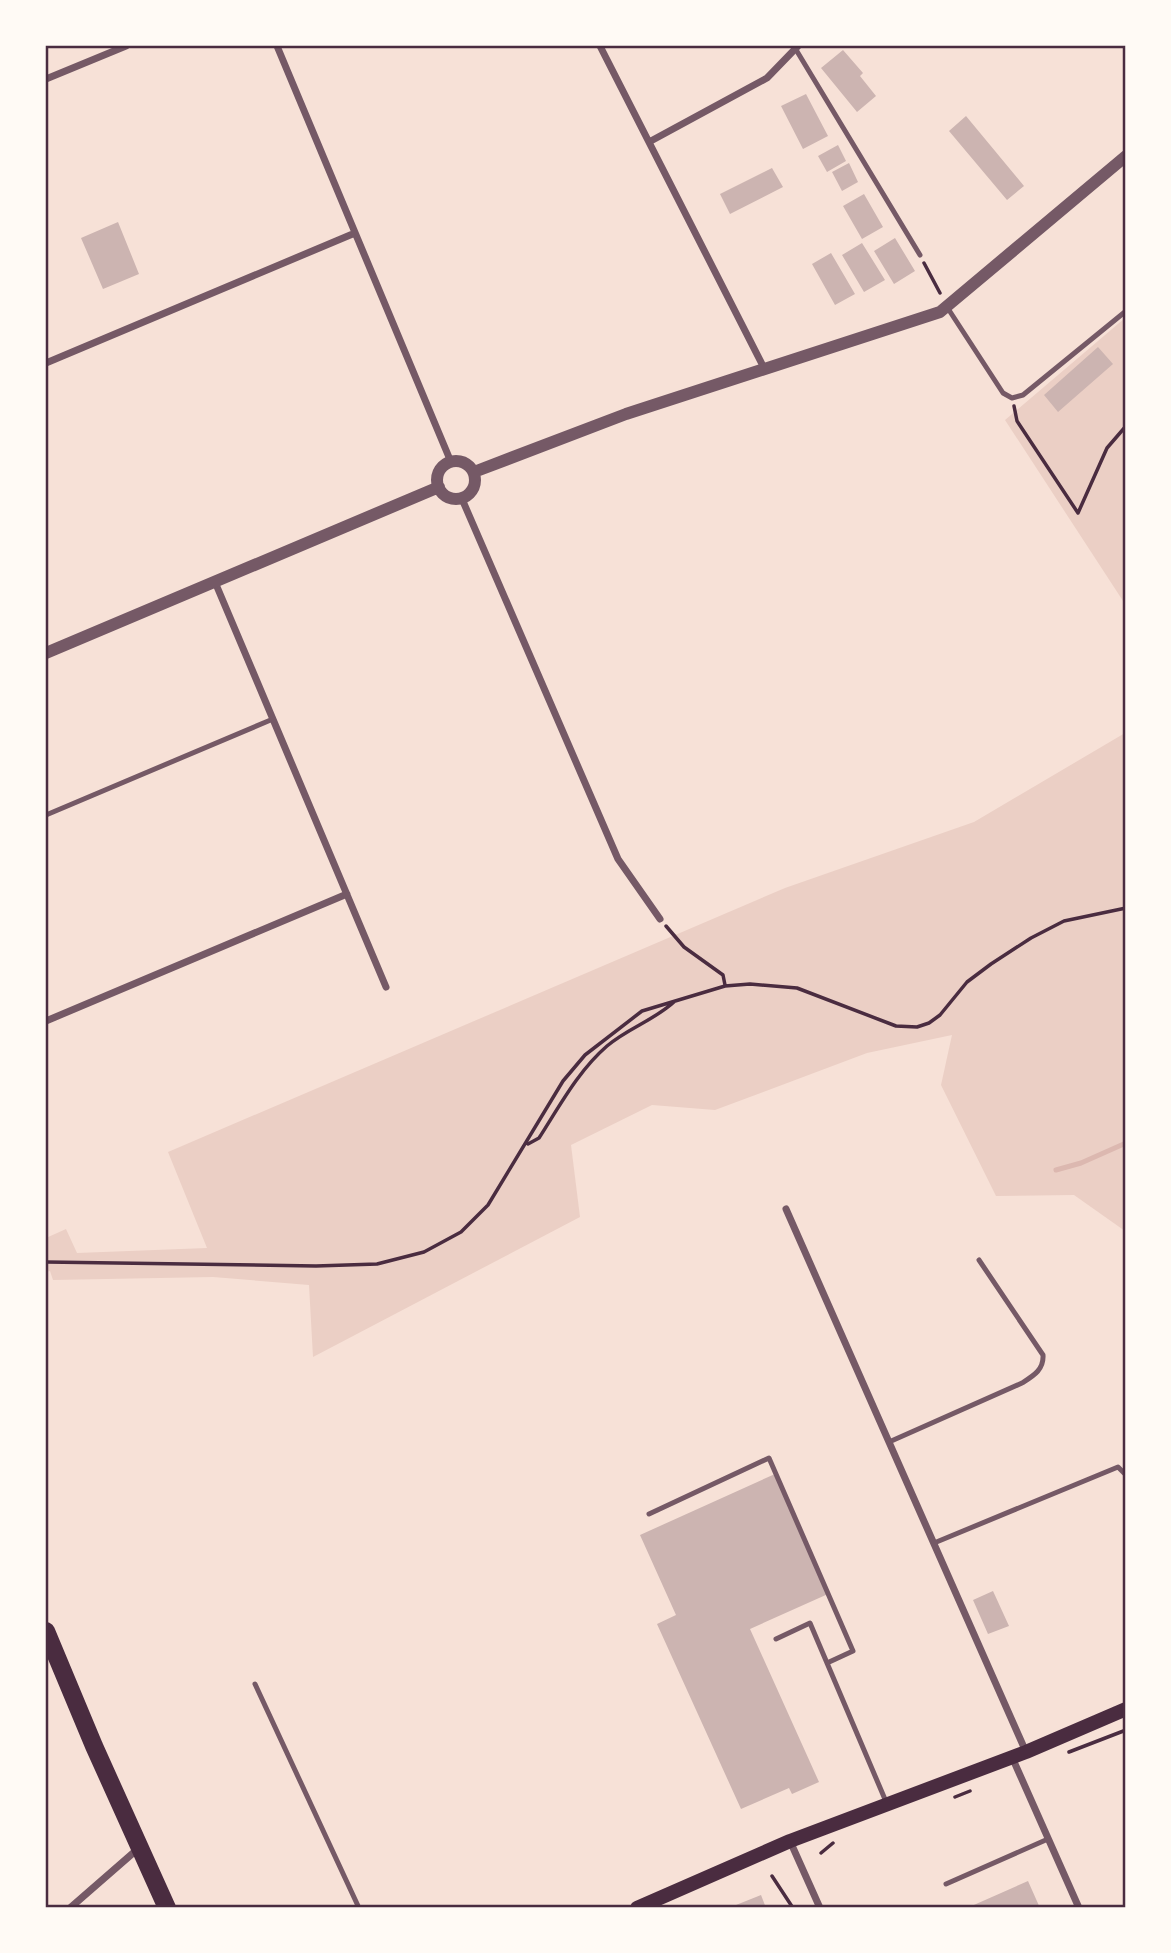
<svg xmlns="http://www.w3.org/2000/svg" width="1171" height="1953" font-family="'Fira Sans Condensed',sans-serif">
<style>
.green{fill:#ebcfc5}
.lines{fill:none;stroke-linecap:round;stroke-linejoin:round}
.stream{stroke:#dcb8b0;stroke-width:5}
.building{fill:#ccb4b1}
.path{stroke:#4a2c40;stroke-width:3.5}
.service{stroke:#755966;stroke-width:5}
.minor{stroke:#755966;stroke-width:7}
.tertiary{stroke:#755966;stroke-width:12}
.secondary{stroke:#4a2c40;stroke-width:14}
.primary{stroke:#4a2c40;stroke-width:18}
.neatline{fill:none;stroke:#4a2c40;stroke-width:2.5}
</style>
<rect width="100%" height="100%" fill="#f7e1d7"/>
<path class="green" d="M1125,318V604L1005,420Z
M1125,733V1231L1074,1195L996,1196L941,1085L952,1035L867,1053L715,1110L652,1105L571,1145L580,1217L313,1357L309,1285L213,1277L53,1280L50,1271L46,1272V1238L66,1229L77,1253L207,1248L168,1152L785,888L974,822Z"/>
<g class="lines">
<path class="stream" d="M1056,1170L1081,1163L1126,1143"/>
</g>
<path class="building" d="M843,50L863,73L860,76L876,96L857,112L821,68Z
M806,94L828,136L803,149L781,106Z
M966,116L1024,186L1007,200L949,131Z
M838,145L846,161L827,172L818,156Z
M849,163L858,182L842,191L832,172Z
M772,168L783,187L730,214L720,194Z
M864,194L883,227L862,239L843,206Z
M118,222L139,274L103,289L81,238Z
M895,238L915,271L894,284L874,251Z
M862,243L885,280L864,292L842,255Z
M831,253L855,294L835,305L812,264Z
M1098,347L1113,364L1058,412L1044,395Z
M775,1474L828,1594L750,1629L819,1782L792,1794L789,1788L741,1809L657,1624L676,1615L640,1535Z
M993,1591L1009,1626L988,1634L973,1600Z
M1028,1881L1040,1908H967Z
M761,1895L766,1908H731V1907Z"/>
<g class="lines">
<path class="path" d="M924,263L940,293
M1014,406L1017,421L1078,513L1107,448L1126,426
M666,926L684,947L723,975L725,985
M528,1144L539,1138C559,1107 578,1071 607,1046C628,1028 655,1020 675,1001
M46,1262L316,1266L377,1264L424,1252L461,1232L488,1205L563,1081L585,1055L642,1011L725,986L750,984L797,988L896,1026L917,1027L929,1023L940,1015L967,982L991,964L1031,938L1064,921L1126,908
M1069,1752L1126,1730
M955,1797L970,1791
M821,1853L833,1843
M772,1876L793,1908"/>
<path class="service" d="M795,48L920,255
M947,307L1003,393L1012,398L1023,395L1126,311
M46,815L273,719
M889,1442L1022,1383C1033,1376 1044,1370 1043,1355L979,1260
M649,1514L769,1458L853,1651L827,1663
M934,1543L1118,1467L1126,1475
M776,1639L810,1623L887,1804
M255,1684L359,1908
M946,1884L1048,1839"/>
<path class="minor" d="M277,46L451,462
M600,46L764,368
M46,79L126,46
M649,142L767,78L798,46
M46,363L355,233
M462,499L618,859L660,919
M215,582L386,987
M46,1021L347,894
M786,1209L1026,1752
M1012,1757L1079,1908
M790,1841L820,1908
M70,1908L140,1847"/>
<path class="tertiary" d="M437 480a19 19 0 1 1 38 0a19 19 0 1 1-38 0Z
M474,472L626,414L940,312L1126,156
M46,653L439,487"/>
<path class="secondary" d="M637,1908L790,1841L1026,1752L1126,1709"/>
<path class="primary" d="M46,1631L94,1746L167,1908"/>
</g>
<rect width="1171" height="1953" fill="none" stroke="#fffaf5" stroke-width="94"/>
<rect x="47" y="47" width="1077" height="1859" class="neatline"/>
</svg>
